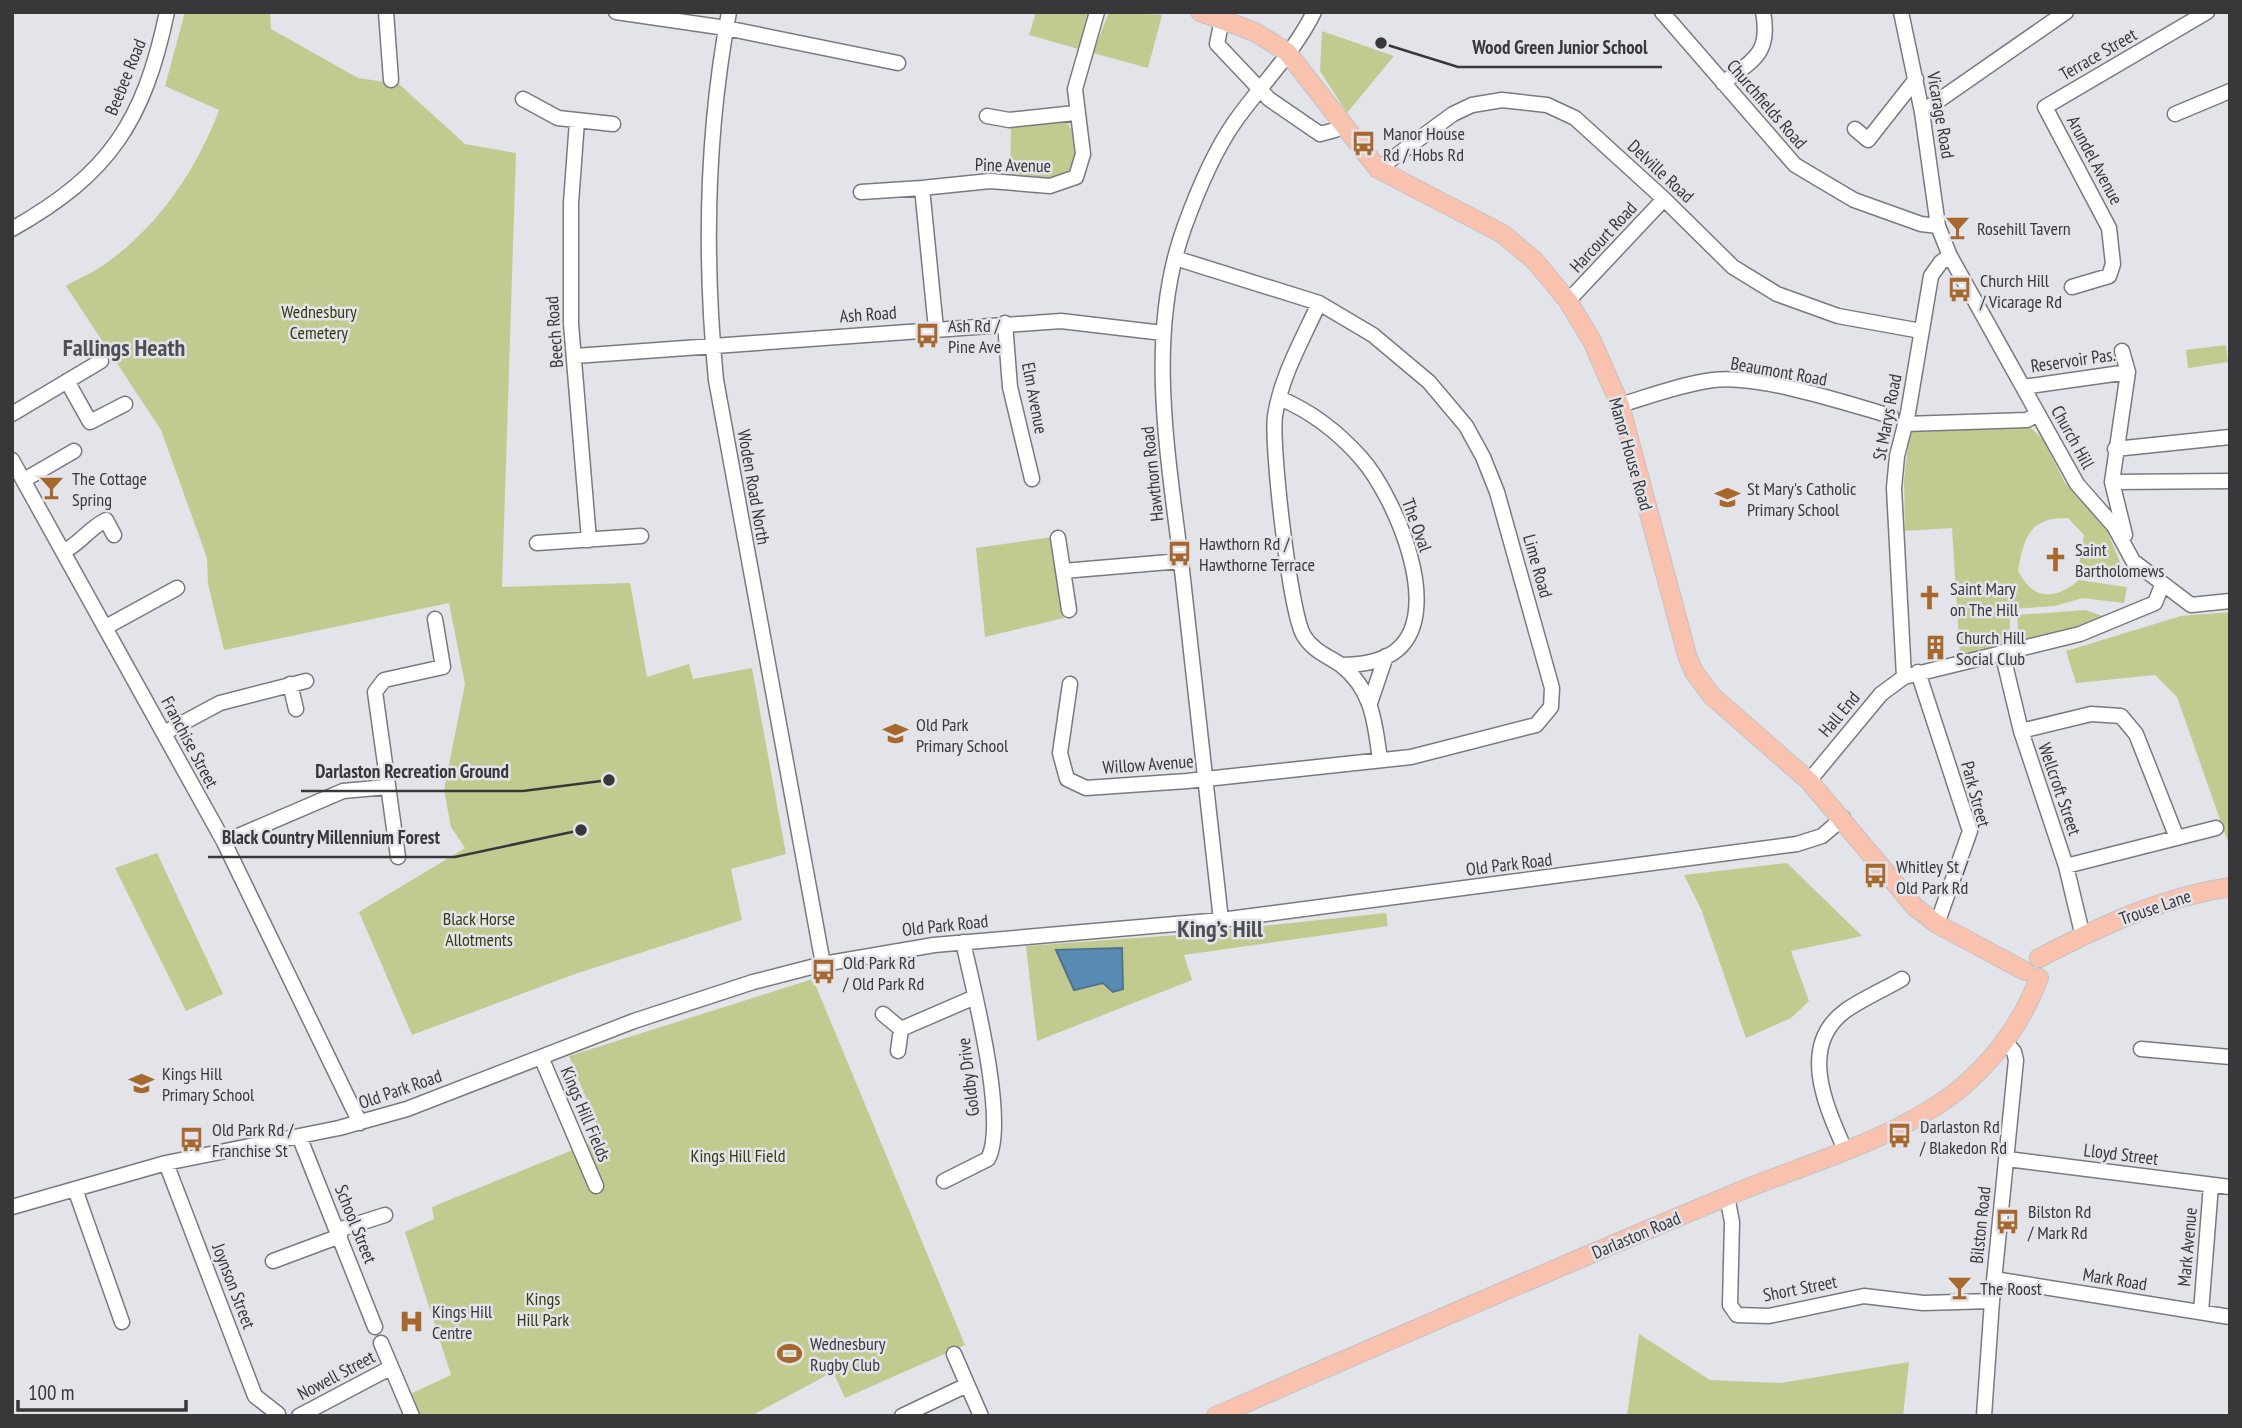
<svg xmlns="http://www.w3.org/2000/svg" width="2242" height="1428" font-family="'PT Sans Narrow',sans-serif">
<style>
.green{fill:#c1cb90}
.water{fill:#598cb3;stroke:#4f738f;stroke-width:2}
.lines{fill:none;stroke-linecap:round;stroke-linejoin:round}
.minor-casing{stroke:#797a80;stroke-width:17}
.major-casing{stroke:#c3c3c4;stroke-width:20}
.minor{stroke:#fff;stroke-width:14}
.major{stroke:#f8c2af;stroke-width:18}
.labels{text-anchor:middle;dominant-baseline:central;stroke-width:5;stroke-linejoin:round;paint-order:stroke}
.street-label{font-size:18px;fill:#38383b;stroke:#e3e3ea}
.poi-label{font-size:18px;fill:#38383b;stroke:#e3e3ea;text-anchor:start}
.park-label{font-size:18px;fill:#353b0d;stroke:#e3e3ea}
.district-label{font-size:24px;font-weight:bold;fill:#4e4f54;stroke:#e3e3ea}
.leader{fill:none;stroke:#38383b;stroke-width:2.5}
.callout-dot{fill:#38383b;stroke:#e3e3ea;stroke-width:2.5}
.callout-label{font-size:19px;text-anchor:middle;font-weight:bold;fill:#38383b;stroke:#e3e3ea;stroke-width:5;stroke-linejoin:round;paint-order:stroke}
</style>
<rect width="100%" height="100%" fill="#e3e3ea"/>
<path class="green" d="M185,12H270L271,29L358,78L399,84L465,144L516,153L502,587L630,583L647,677L689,664L693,679L752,668L786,854L731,869L742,920L575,974L412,1035L359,912L465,848L451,827L444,790L465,684L449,603L224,650L208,584L207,558L161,430L66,286C79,278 95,272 108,262C160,224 197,169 219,110L165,86Z
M1036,12H1092L1082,50L1029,35Z
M1109,12L1162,15L1148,68L1093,53Z
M1322,31L1394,56L1347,113L1320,71Z
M1045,121L1067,122C1079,142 1085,170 1056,178C1043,182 1024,177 1010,176L1011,128L1015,123Z
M2226,345L2228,362L2188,368L2186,350Z
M2031,428L2042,438L2064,481L2106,528L2122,567L2121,579L2078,571L2084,535L2068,518C2030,517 2024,537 2018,570C2032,601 2056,600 2079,580L2127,587L2124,603L2082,598L2055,606L2010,609V643L1960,657L1952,528L1905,531L1904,479L1910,430Z
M1052,537L1064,618L985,637L976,548Z
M2085,610L2106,617L2081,627L2019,641L2017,615Z
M2230,612V848L2177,697L2155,675L2076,683L2066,651L2181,616Z
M157,853L223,994L186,1011L115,868Z
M1787,863L1862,936L1791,951L1809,1001L1791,1018L1746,1038L1701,909L1684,875Z
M1386,913L1388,926L1184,955L1192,980L1037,1041L1026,946L1178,935Z
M813,979L965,1345L845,1398L833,1372L751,1416H421L410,1394L451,1375L405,1232L434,1219L432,1207L602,1138L569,1056Z
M1639,1334L1710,1380L1780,1383L1909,1362L1903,1416H1627Z"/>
<path class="water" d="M1122,948L1123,989L1113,992L1103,983L1074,990L1056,950Z"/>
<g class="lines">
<defs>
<path id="minor" d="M386,12L391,80
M616,12L726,28L898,63
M729,12C706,134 704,257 716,380L823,964
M1662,12L1795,165L1854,200L1921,224L1938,226
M1901,12L1922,112L1938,226L1950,256L2077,484L2114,526L2133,561L2191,605L2230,601
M1222,19L1217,44L1269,99L1320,134L1335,130L1342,124
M1723,83C1753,60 1771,54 1763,12
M523,99L558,118L613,124
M1922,112L2066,12
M2175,114L2230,91
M987,116L1009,120L1075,113
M577,121L571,203V324L589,540
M1855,129L1868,140L1916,79
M1378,169L1453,114L1472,105L1502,100L1547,105L1575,118L1664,199L1733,267L1777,294L1838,316L1921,331
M861,192L922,188
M12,229C110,174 144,121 167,12
M2072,287L2109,276L2113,264L2109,228L2045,107L2207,12
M1568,301L1664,199
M1319,303C1303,339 1281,376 1275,416C1271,445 1290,614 1304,636C1313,651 1328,656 1341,665C1373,690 1375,724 1380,760
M1005,323L1010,387L1032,479
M936,329L922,188L990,181L1050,186L1076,177L1083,154L1075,89L1097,12
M2122,351L2128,372L2112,482L2125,535
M575,356L1061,321L1163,333
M67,381L90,422L125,404
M2023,387L2128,372
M1279,398C1311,411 1338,432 1361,458C1394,495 1448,616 1393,653C1377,663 1359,665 1341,665
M1620,405C1650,396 1682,384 1713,380C1759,374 1845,403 1891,416
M12,414L101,361
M1905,424L2027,420L2038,414
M2115,449L2230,437
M12,460L224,842L360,1123
M24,480L74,451
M2112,482L2230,481
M1058,538L1069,610
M537,543L641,536
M63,552C82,542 88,529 106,520L114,535
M1063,571L1181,561
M106,627L177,588
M2002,652L2021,731L2066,866L2083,937
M1918,672L1970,831L1937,924
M1904,677L1894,488L1897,456L1908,413L1931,276L1941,262L1950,256
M290,684L296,709
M1070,684L1060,753L1067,779L1086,788L1187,781L1411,757L1536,725L1551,707L1552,688L1497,492L1483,457L1466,426L1429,382L1373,335L1319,303L1175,258
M1370,703L1386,656
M2021,731L2091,714L2121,716L2136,734L2177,838
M164,733L220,703L306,681
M1809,781L1881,694L1904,677L2080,634L2155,603L2162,585
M224,842L343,791L387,787
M398,857L375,692L384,680L443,667L435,619
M2066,866L2216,828
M1221,920C1208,806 1195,692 1183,579C1170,464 1144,340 1184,228C1197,192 1212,155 1234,123C1259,87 1294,53 1314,12
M883,1014L901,1029L898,1051
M901,1029L975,997
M2141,1049L2230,1057
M541,1057L596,1186
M299,1136L375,1327
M1845,1150C1827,1108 1797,1047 1845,1011C1862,999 1883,990 1902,979
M2007,1159L2230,1187
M166,1163L255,1396L278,1414
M944,1181L988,1159C1008,1122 973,987 963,942
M75,1189L122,1322
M1727,1196L1732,1222L1730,1305L1737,1315L1769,1316L1864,1296L1923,1303L1992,1301
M12,1207L166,1163L339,1128L407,1109L634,1021L753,982L823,964L934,945L1221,920L1797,844L1822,836L1843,818
M338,1230L385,1215
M273,1261L340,1236
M1994,1279L2230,1317
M2201,1312L2211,1185
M381,1343L412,1416
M954,1354L981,1416
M299,1416L390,1368
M902,1416L967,1385
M1984,1416L1992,1301L2016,1060L2014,1052L2005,1041"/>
<path id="major" d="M1200,12L1255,32L1287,52L1378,169L1503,234L1535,261L1568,301L1592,341L1620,405L1687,655L1694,672L1712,696L1809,781L1915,907L1937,924L2025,971
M2039,958C2101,926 2159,898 2230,887
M1216,1416C1386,1342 1555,1268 1726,1197C1800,1165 1886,1144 1952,1095C1992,1064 2021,1025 2039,978"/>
</defs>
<use href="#minor" class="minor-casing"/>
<use href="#major" class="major-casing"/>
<use href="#minor" class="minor"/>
<use href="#major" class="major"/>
</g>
<defs>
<symbol id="bus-bare" viewBox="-9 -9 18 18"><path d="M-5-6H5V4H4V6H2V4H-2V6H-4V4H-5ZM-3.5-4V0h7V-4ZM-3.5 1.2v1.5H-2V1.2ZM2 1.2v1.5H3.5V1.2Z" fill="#a6682d" stroke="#e3e3ea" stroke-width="2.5" paint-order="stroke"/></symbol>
<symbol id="bar-bare" viewBox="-9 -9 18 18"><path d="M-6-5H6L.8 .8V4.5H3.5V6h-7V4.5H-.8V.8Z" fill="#a6682d" stroke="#e3e3ea" stroke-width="2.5" paint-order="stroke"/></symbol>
<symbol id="school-bare" viewBox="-9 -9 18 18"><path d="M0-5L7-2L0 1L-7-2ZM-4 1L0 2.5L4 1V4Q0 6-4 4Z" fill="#a6682d" stroke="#e3e3ea" stroke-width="2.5" paint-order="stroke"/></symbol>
<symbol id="church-bare" viewBox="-9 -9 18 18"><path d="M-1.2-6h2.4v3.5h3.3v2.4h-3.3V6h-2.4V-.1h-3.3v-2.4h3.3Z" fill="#a6682d" stroke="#e3e3ea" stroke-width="2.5" paint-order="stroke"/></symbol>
<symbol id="building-bare" viewBox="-9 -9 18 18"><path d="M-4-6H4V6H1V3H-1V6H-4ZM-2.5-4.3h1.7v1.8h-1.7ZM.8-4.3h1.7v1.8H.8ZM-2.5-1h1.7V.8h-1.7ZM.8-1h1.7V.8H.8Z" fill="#a6682d" stroke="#e3e3ea" stroke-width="2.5" paint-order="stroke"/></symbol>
<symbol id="hospital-bare" viewBox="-9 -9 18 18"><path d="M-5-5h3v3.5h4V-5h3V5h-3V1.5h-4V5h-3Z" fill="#a6682d" stroke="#e3e3ea" stroke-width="2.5" paint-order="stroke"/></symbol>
<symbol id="stadium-bare" viewBox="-9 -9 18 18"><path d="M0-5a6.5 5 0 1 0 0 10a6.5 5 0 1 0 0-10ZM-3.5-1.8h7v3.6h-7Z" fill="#a6682d" stroke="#e3e3ea" stroke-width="2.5" paint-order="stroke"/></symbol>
</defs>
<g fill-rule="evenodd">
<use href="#bus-bare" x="1346" y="126" width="35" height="35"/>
<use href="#bar-bare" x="1940" y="210" width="35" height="35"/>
<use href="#bus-bare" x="1942" y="272" width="35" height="35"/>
<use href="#bus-bare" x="910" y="318" width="35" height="35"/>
<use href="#bar-bare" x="34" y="470" width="35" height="35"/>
<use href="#school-bare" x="1710" y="480" width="35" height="35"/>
<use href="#bus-bare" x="1162" y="536" width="35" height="35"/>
<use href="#church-bare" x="2038" y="542" width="35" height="35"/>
<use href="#church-bare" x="1912" y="580" width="35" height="35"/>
<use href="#building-bare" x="1918" y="630" width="35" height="35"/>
<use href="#school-bare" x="878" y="716" width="35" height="35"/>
<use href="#bus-bare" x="1858" y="858" width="35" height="35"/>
<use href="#bus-bare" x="806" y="954" width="35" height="35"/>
<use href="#school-bare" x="124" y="1066" width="35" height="35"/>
<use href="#bus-bare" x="1882" y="1118" width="35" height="35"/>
<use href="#bus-bare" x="174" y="1122" width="35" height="35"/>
<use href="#bus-bare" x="1990" y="1204" width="35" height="35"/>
<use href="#bar-bare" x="1942" y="1270" width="35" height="35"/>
<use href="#hospital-bare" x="394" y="1304" width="35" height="35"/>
<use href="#stadium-bare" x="772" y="1336" width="35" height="35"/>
</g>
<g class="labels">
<g class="street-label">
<text transform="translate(2098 54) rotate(-30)">Terrace Street</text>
<text transform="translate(125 77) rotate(-68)">Beebee Road</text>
<text transform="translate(1767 104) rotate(49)">Churchfields Road</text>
<text transform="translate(1941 115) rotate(80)">Vicarage Road</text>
<text transform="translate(2095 160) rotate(62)">Arundel Avenue</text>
<text transform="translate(1013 165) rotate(1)">Pine Avenue</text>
<text transform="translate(1661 171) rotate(43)">Delville Road</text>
<text transform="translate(1603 237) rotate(-47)">Harcourt Road</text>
<text transform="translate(868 314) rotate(-4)">Ash Road</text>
<text transform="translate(554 332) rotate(-94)">Beech Road</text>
<text transform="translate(2073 360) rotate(-8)">Reservoir Pas.</text>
<text transform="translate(1779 371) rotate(10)">Beaumont Road</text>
<text transform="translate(1035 398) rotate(79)">Elm Avenue</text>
<text transform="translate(1887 417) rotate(-79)">St Marys Road</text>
<text transform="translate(2073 437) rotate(61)">Church Hill</text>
<text transform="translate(1631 454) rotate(74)">Manor House Road</text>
<text transform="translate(1152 474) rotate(-96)">Hawthorn Road</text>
<text transform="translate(754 487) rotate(80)">Woden Road North</text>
<text transform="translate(1417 525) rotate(70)">The Oval</text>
<text transform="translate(1538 566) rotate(74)">Lime Road</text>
<text transform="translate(1839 714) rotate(-50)">Hall End</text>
<text transform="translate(190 742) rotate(62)">Franchise Street</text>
<text transform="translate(1148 764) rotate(-4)">Willow Avenue</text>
<text transform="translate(2060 789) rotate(71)">Wellcroft Street</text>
<text transform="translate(1976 794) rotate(75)">Park Street</text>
<text transform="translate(1509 864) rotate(-7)">Old Park Road</text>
<text transform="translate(2155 907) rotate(-19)">Trouse Lane</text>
<text transform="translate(945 925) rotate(-6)">Old Park Road</text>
<text transform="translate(968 1077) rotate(-97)">Goldby Drive</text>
<text transform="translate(400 1089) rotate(-19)">Old Park Road</text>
<text transform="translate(586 1114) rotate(67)">Kings Hill Fields</text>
<text transform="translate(2121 1154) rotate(7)">Lloyd Street</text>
<text transform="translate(356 1224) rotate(68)">School Street</text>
<text transform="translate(1980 1225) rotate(-84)">Bilston Road</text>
<text transform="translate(1636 1235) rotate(-23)">Darlaston Road</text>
<text transform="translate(2187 1247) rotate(-85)">Mark Avenue</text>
<text transform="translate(2115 1279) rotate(9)">Mark Road</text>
<text transform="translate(234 1286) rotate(69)">Joynson Street</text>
<text transform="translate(1800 1288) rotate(-11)">Short Street</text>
<text transform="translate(336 1375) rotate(-28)">Nowell Street</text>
</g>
<g class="poi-label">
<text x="1383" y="133">Manor House<tspan x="1383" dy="21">Rd / Hobs Rd</tspan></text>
<text x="1977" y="228">Rosehill Tavern</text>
<text x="1980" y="280">Church Hill<tspan x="1980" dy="21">/ Vicarage Rd</tspan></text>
<text x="948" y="325">Ash Rd /<tspan x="948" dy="21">Pine Ave</tspan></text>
<text x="72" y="478">The Cottage<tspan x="72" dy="21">Spring</tspan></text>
<text x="1747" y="488">St Mary's Catholic<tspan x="1747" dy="21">Primary School</tspan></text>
<text x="1199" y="543">Hawthorn Rd /<tspan x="1199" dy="21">Hawthorne Terrace</tspan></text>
<text x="2075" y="549">Saint<tspan x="2075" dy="21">Bartholomews</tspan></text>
<text x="1950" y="588">Saint Mary<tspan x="1950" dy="21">on The Hill</tspan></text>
<text x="1956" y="637">Church Hill<tspan x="1956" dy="21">Social Club</tspan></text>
<text x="916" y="724">Old Park<tspan x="916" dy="21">Primary School</tspan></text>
<text x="1896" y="866">Whitley St /<tspan x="1896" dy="21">Old Park Rd</tspan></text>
<text x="843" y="962">Old Park Rd<tspan x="843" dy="21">/ Old Park Rd</tspan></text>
<text x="162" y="1073">Kings Hill<tspan x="162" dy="21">Primary School</tspan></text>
<text x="1920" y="1126">Darlaston Rd<tspan x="1920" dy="21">/ Blakedon Rd</tspan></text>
<text x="212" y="1129">Old Park Rd /<tspan x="212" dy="21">Franchise St</tspan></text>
<text x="2028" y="1211">Bilston Rd<tspan x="2028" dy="21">/ Mark Rd</tspan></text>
<text x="1980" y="1288">The Roost</text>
<text x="432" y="1311">Kings Hill<tspan x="432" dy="21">Centre</tspan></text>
<text x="810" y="1343">Wednesbury<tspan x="810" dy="21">Rugby Club</tspan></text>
</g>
<g class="park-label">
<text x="319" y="311">Wednesbury<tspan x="319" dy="21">Cemetery</tspan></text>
<text x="479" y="918">Black Horse<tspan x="479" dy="21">Allotments</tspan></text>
<text x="738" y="1155">Kings Hill Field</text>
<text x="543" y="1298">Kings<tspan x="543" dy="21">Hill Park</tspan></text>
</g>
<g class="district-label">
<text x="124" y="347">Fallings Heath</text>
<text x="1220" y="928">King’s Hill</text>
</g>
</g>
<path class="leader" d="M1381 43L1458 67H1662M609 780L523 791H301M581 830L455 857H208"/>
<g class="callout-dot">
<circle cx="1381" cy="43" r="7"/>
<circle cx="609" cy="780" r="7"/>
<circle cx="581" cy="830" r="7"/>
</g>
<g class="callout-label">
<text x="1560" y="54">Wood Green Junior School</text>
<text x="412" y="778">Darlaston Recreation Ground</text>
<text x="331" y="844">Black Country Millennium Forest</text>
</g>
<rect width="2242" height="1428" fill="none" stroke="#38383b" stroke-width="28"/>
<path d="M18 1400v10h168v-10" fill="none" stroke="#38383b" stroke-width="3.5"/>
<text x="28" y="1400" font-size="21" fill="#38383b" stroke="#e3e3ea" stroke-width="5" paint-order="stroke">100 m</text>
</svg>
